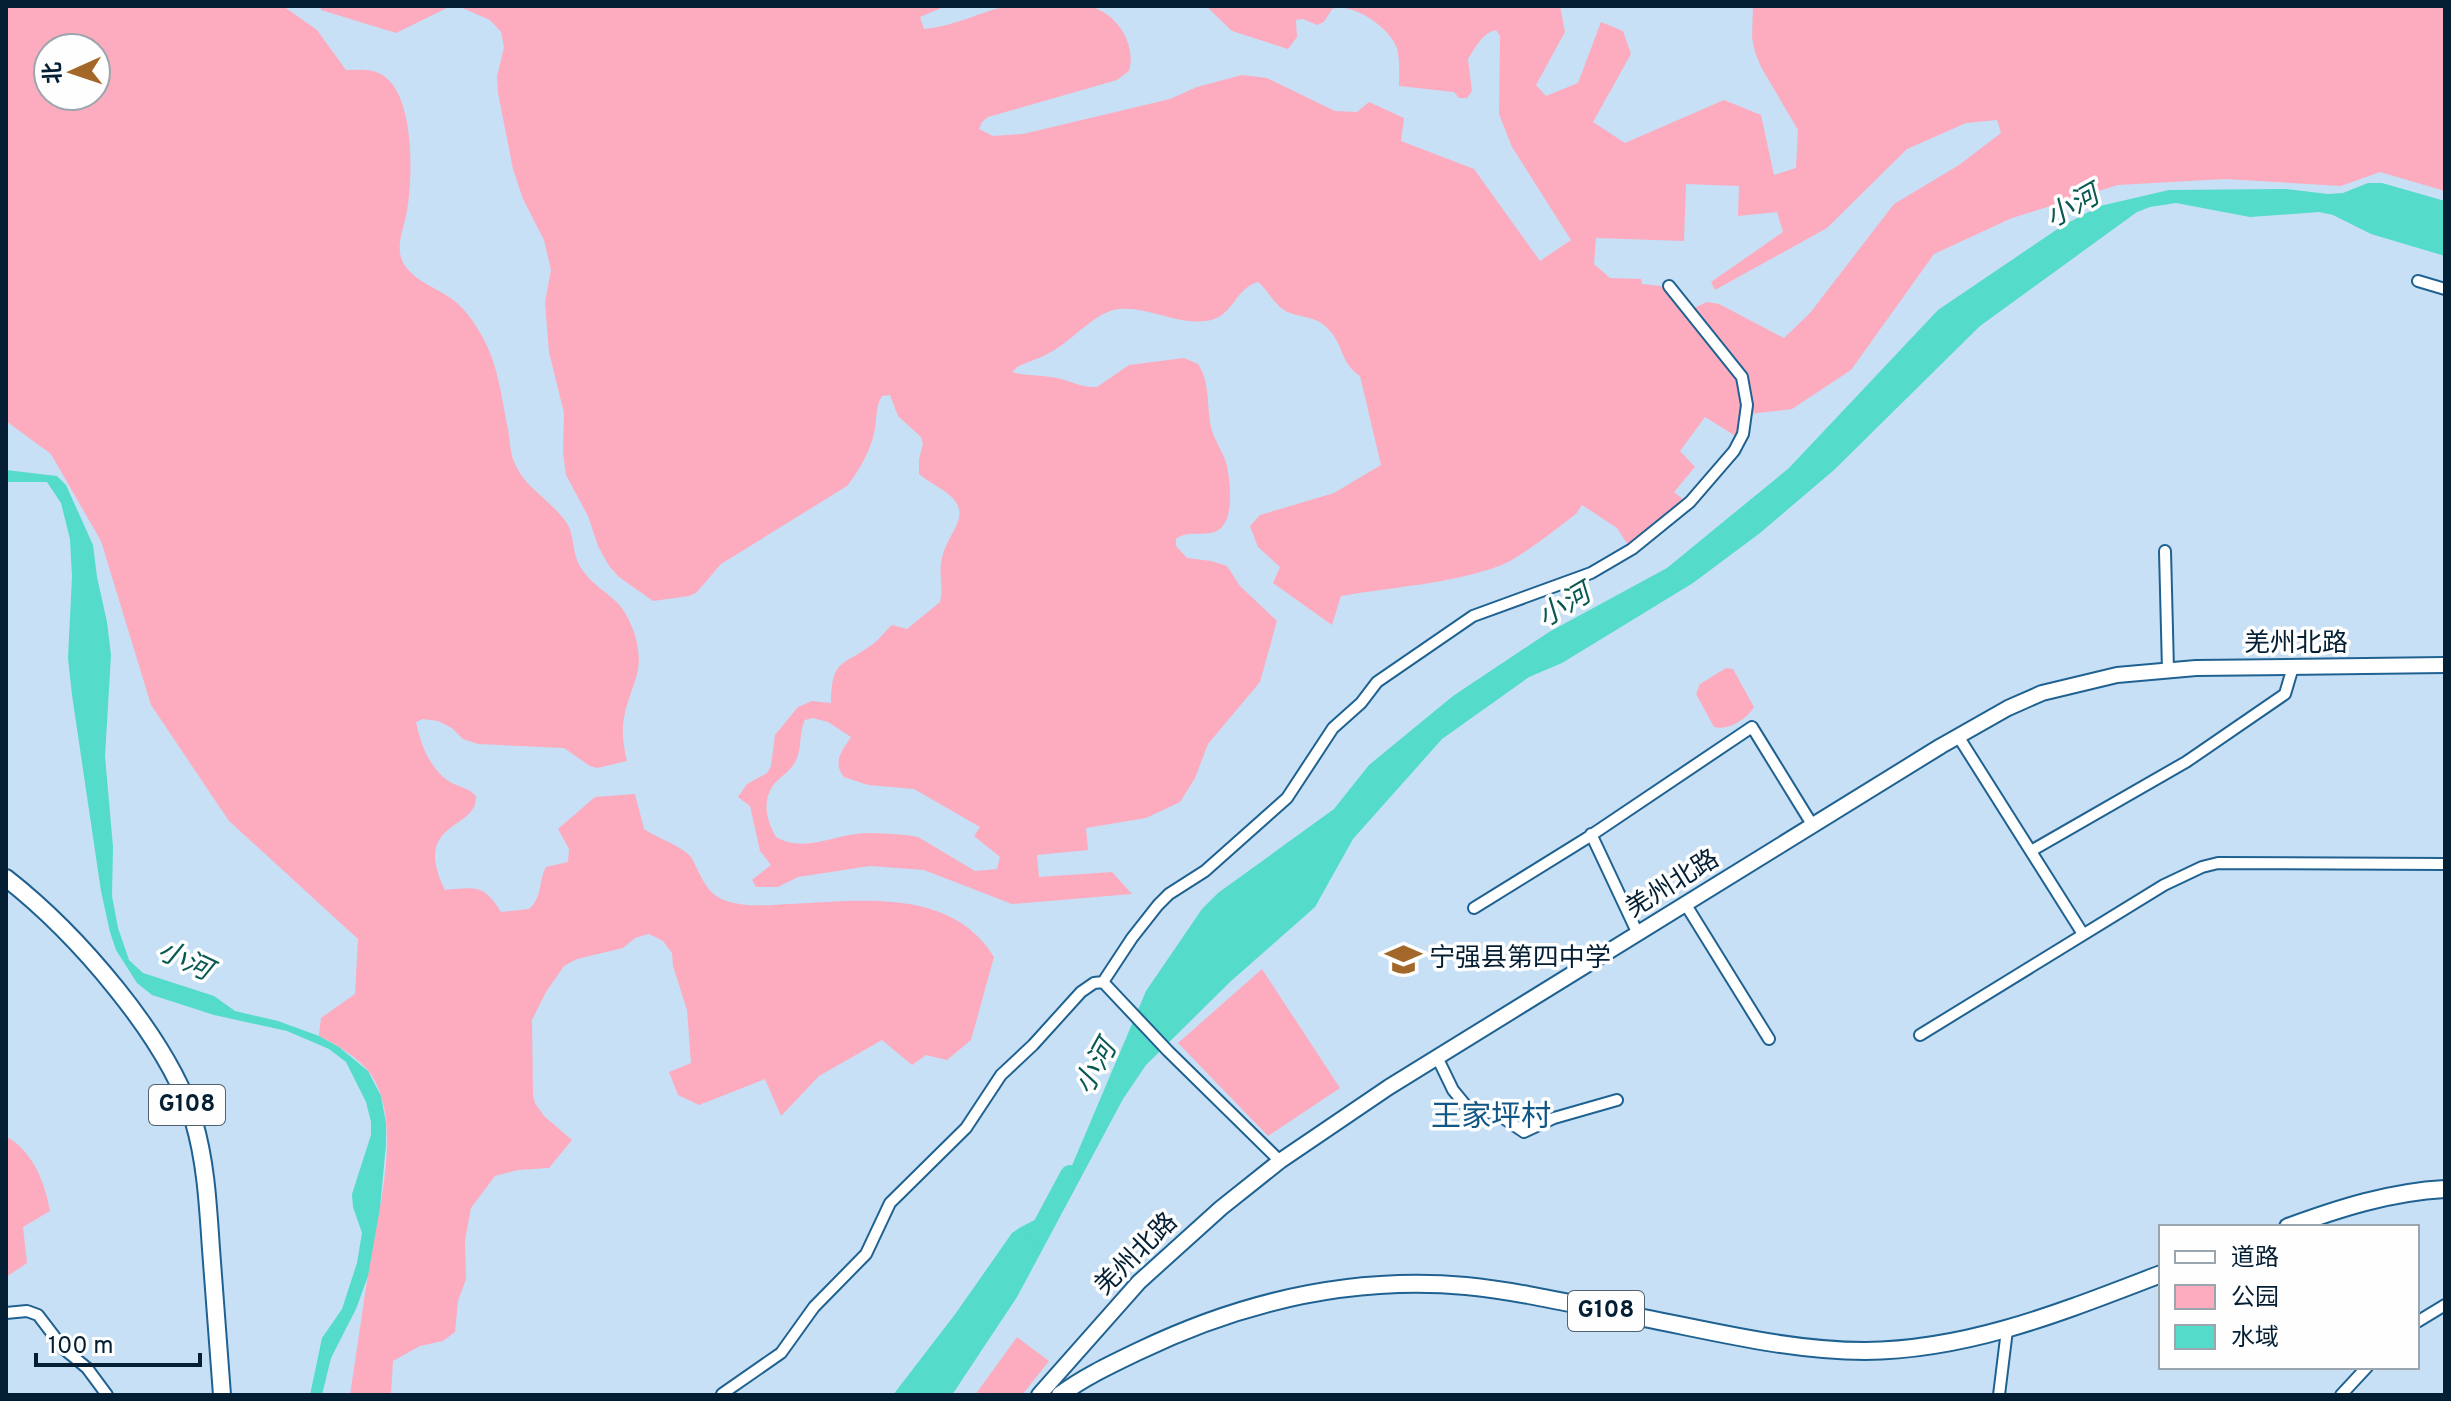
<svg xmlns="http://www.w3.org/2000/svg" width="2451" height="1401" font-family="Overpass,'Noto Sans SC',sans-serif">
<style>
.green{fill:#fdabbf;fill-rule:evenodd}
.water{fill:#54dbca}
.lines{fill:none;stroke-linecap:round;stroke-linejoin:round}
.river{stroke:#54dbca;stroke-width:20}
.minor-casing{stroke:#1f6291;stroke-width:14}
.secondary-casing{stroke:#1f6291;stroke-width:18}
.trunk-casing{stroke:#1f6291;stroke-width:20}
.minor{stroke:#fff;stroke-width:10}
.secondary{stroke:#fff;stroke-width:14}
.trunk{stroke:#fff;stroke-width:16}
.labels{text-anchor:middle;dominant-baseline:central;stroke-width:7;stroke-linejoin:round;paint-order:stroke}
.shield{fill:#fefefe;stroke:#4f6270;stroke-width:2}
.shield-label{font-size:24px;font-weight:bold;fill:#041f33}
.street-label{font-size:26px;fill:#041f33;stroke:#fefefe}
.poi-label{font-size:26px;fill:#041f33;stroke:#fefefe;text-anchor:start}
.water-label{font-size:28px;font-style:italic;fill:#085951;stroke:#fefefe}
.quarter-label{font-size:30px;fill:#115785;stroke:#fefefe}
</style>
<rect width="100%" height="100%" fill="#c7e0f6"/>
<path class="green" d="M6,6H283L317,30L346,70C356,70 367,69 376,72C416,85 413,177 407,211C404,228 394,248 404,264C414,281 437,288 452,299C463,307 472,319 479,331C498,361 501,395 508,429C510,440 510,454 515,464C525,487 548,499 563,518C576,532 571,553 581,568C601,597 620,592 634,632C646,671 633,679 625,713C621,730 623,745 627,761L597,768L590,766L564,748L478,744L463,739L452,728L438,721L423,719L416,722C420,742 429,767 447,780C456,787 467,786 476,796C478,831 410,820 445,890C475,888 483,883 501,912L529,909C543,897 538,882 546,867L568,862L569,849L558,829L595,797L635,794L644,829C655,837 684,847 691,857C700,872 705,893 724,900C745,908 768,905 791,904C860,901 951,887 994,957L971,1040L947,1060L926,1055L912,1065L882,1040L819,1076L781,1116L765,1079L699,1105L678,1095L669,1072L691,1063L687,1010L673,966L672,953L663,941L649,934L635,938L623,948L577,959L564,966L546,992L532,1020L533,1095L535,1103L544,1116L572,1140L549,1168L518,1170L495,1176L471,1208L465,1240L466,1279L458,1301L455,1332L443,1341L420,1346L393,1361L391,1395H350C356,1355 362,1314 368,1274C376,1218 404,1127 372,1076C360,1058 337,1045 319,1036L321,1018L355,994L358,939L229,821L151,705L101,541L51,454L6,421ZM48,48H96V96H48Z
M320,6H451L396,33L321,10Z
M458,6H946L920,17L924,29C956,26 979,12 1008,6C1021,4 1075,3 1088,6C1116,12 1137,43 1129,71L1117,80L988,117L982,122L979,129L993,136L1023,134L1170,99L1197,87L1242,75L1267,78L1335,111L1357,112L1369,102L1404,118L1401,141L1474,169L1540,261L1571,240L1512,147L1499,114L1500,36L1496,30C1482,33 1476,47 1468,59L1472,91L1467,98H1459L1454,92L1399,86C1399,74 1400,60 1397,48C1390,28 1353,2 1332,9L1324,22L1317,25L1303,19L1296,20L1297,37L1288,49L1232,31L1206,6H1560L1565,32L1536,85L1546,96L1578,83L1601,22L1623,31L1631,54L1593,122L1625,143L1724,100L1761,115L1774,175L1796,168L1798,130L1761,67L1755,52L1752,37L1753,6H2445V191L2380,172L2341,186L2225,179L2118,185L2012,218L1934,254L1851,370L1792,409L1750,414L1746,377L1694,308L1707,302L1719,304L1784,338L1810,313L1894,204L1959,165L2001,133L1997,120L1966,123L1907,149L1827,228L1715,290L1711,282L1783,232L1777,212L1738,216L1739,186L1686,184L1684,241L1596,238L1594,264L1610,278L1641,279L1642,284L1661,286C1680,310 1736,367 1742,393C1746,408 1742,423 1737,437L1705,417L1680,451L1695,467L1674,492L1684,500L1628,545L1617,528L1582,505L1576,514C1557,528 1519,559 1499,566C1450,584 1393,587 1341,596L1332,625L1273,583L1280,567L1258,547L1250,526L1260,515L1334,493L1381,465L1360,376C1338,361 1345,343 1325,326C1313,315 1297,318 1284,310C1273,303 1268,290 1258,282C1236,288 1233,315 1211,320C1180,327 1149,306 1119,309C1095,312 1076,337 1056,349C1044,357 1030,361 1017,367L1012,372C1026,376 1038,375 1051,377C1067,379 1081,388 1097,387L1129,365L1184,358L1198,364C1211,383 1206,409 1212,431C1216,443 1224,453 1227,466C1230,481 1234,514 1222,527C1210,540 1189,528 1176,539V546L1187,558L1211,561L1227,566L1240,586L1277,621L1260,682L1208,744L1195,778L1180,802L1146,818L1086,828L1088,850L1037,855L1039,877L1112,872L1132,894L1012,904L924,870L870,866L798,877L778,887H756L752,880L771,865L760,851L750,806L738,797L747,784L767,773L771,766L775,735L798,707L812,701L831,703C832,658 842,667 873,644C880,639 885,631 892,625L907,629L940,602C944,588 938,572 942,558C945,545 952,535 957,524C969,497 935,488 919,474V459L923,444L921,437L898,416L890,395L882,396C875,407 877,421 874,434C869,453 859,471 847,486L721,564L696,593L689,596L653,601L619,577L609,566L598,546L588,516L566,475L563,452L564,413L549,352L545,302L551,270L544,240L523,199L513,169L498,93L497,77L504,47L501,32L490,20ZM813,718L828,722L851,737C842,751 832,762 844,777L868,785L914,789L980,827L974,836L1000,857L997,869L975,871L918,837C902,834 884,833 868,833C837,833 805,854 776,837C767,822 762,803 772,787C780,775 790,774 797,758C802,745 799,732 805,720Z
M1726,668L1733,669L1754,707C1747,719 1728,731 1714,727L1696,694L1700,684Z
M1262,969L1340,1088L1268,1136L1178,1043Z
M9,1138C34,1154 45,1183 50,1211L23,1227L27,1263L6,1277V1140Z
M1017,1337L1049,1361L1022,1395H975Z"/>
<path class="water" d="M2368,183H2382L2445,201V256L2371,234L2333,215L2319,212L2250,217L2176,203L2150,207L2137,212L1980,326L1834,470L1760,533L1693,583L1562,663L1529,677L1442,739L1353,839L1315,907L1230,982L1146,1065L1123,1099L1017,1297L952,1395H893L956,1313L1012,1233C1025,1223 1041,1219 1054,1208L1146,991L1202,909L1218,893L1334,809L1369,765L1453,696L1549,632L1667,568L1789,468L1938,310L2062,226L2100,206L2169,190L2286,189L2328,194L2343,193Z
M6,470L57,476L66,485L93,545L97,577L107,622L111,655L105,756L113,847L112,896L118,928L129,960L143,973L214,996L235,1011L278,1021L319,1036L339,1047L368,1071L381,1096L386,1123V1144L380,1208L368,1276L356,1309L331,1358L322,1395H310L322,1338L342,1309L357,1263L362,1233L353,1207L352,1194L371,1135V1122L366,1102L346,1062L329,1049L287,1031L214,1015L152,995L137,983L116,950L110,932L101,891L72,695L68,658L72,577L70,539L61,503L47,482H6Z"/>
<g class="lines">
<path class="river" d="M1038,1235L1070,1175"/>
<defs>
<path id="minor" d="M2418,281L2445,289
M2165,551L2168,670
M1958,736L2083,934
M1591,834L1638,934
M2031,851L2186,762L2285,694L2293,667
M1686,905L1769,1039
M1474,908L1587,838L1752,727L1813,826
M1103,982L1168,1051L1280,1161
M1920,1035L2164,885L2202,867L2218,863L2445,864
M1437,1057L1453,1090L1467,1107L1479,1112L1496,1113L1524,1132L1554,1118L1617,1100
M6,1313L27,1311L38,1315L64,1349L87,1368L107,1395
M2417,1322L2445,1305
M722,1394L781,1353L814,1307L866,1254L890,1203L966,1128L1001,1075L1033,1045L1081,992L1094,983L1103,982L1132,938L1158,905L1169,894L1205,871L1287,798L1333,728L1361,703L1377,682L1473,616L1591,573L1632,549L1690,502L1734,451L1743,434L1747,405L1742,377L1669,286
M1999,1395L2007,1330
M2341,1395L2367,1367"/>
<path id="secondary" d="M1039,1395L1139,1282L1221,1208L1280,1161L1389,1087L1941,746L2008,708L2042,693L2117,675L2196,668L2445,665"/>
<path id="trunk" d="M6,878C75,932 168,1037 194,1122C206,1163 208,1206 211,1249C215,1298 218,1346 222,1395
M2288,1227C2340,1208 2390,1192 2445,1189
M1060,1395C1084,1377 1112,1364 1139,1351C1241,1302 1352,1276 1466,1286C1526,1292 1585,1307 1644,1318C1716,1332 1791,1351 1865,1351C1970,1350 2064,1311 2161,1274"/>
</defs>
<use href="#minor" class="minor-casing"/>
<use href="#secondary" class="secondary-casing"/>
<use href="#trunk" class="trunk-casing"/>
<use href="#minor" class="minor"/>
<use href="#secondary" class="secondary"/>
<use href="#trunk" class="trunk"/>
</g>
<defs>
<symbol id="school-bare" viewBox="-9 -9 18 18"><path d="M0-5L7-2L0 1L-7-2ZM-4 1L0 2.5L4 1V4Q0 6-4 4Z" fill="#a36829" stroke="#fefefe" stroke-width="2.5" paint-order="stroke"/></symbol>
</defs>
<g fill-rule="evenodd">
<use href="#school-bare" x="1378" y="934" width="51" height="51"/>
</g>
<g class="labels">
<g class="shield">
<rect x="149" y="1085" width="76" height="40" rx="6"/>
<rect x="1568" y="1291" width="76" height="40" rx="6"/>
</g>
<g class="shield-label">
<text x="187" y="1105">G108</text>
<text x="1606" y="1311">G108</text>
</g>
<g class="street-label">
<text x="2296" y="644">羌州北路</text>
<text transform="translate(1673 885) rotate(-32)">羌州北路</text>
<text transform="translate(1137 1255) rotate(-45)">羌州北路</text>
</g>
<g class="poi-label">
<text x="1429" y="959">宁强县第四中学</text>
</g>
<g class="water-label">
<text transform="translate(2073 208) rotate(-29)">小河</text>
<text transform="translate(1565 607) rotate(-31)">小河</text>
<text transform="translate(184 962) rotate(25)">小河</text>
<text transform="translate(1097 1068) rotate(-61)">小河</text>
</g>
<g class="quarter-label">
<text x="1491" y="1118">王家坪村</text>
</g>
</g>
<rect width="2451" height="1401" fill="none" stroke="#041f33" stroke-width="16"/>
<rect x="2159" y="1225" width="260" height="144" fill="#fefefe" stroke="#9aa5ad" stroke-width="2"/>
<rect x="2175" y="1251" width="40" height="12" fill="#ffffff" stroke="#9aa5ad" stroke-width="2"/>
<text x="2231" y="1265" font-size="24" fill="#041f33">道路</text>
<rect x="2175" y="1285" width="40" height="24" fill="#fdabbf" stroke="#9aa5ad" stroke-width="2"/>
<text x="2231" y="1305" font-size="24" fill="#041f33">公园</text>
<rect x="2175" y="1325" width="40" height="24" fill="#54dbca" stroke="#9aa5ad" stroke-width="2"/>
<text x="2231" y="1345" font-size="24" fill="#041f33">水域</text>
<g transform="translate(72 72) rotate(267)"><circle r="38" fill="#fefefe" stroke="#9aa5ad" stroke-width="2"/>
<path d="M0-6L14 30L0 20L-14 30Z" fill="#a36829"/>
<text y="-12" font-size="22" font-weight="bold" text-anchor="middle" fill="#041f33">北</text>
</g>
<path d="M36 1353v12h164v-12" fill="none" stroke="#041f33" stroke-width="4"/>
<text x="48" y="1353" font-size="24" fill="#041f33" stroke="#fefefe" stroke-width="6" paint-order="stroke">100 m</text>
</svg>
